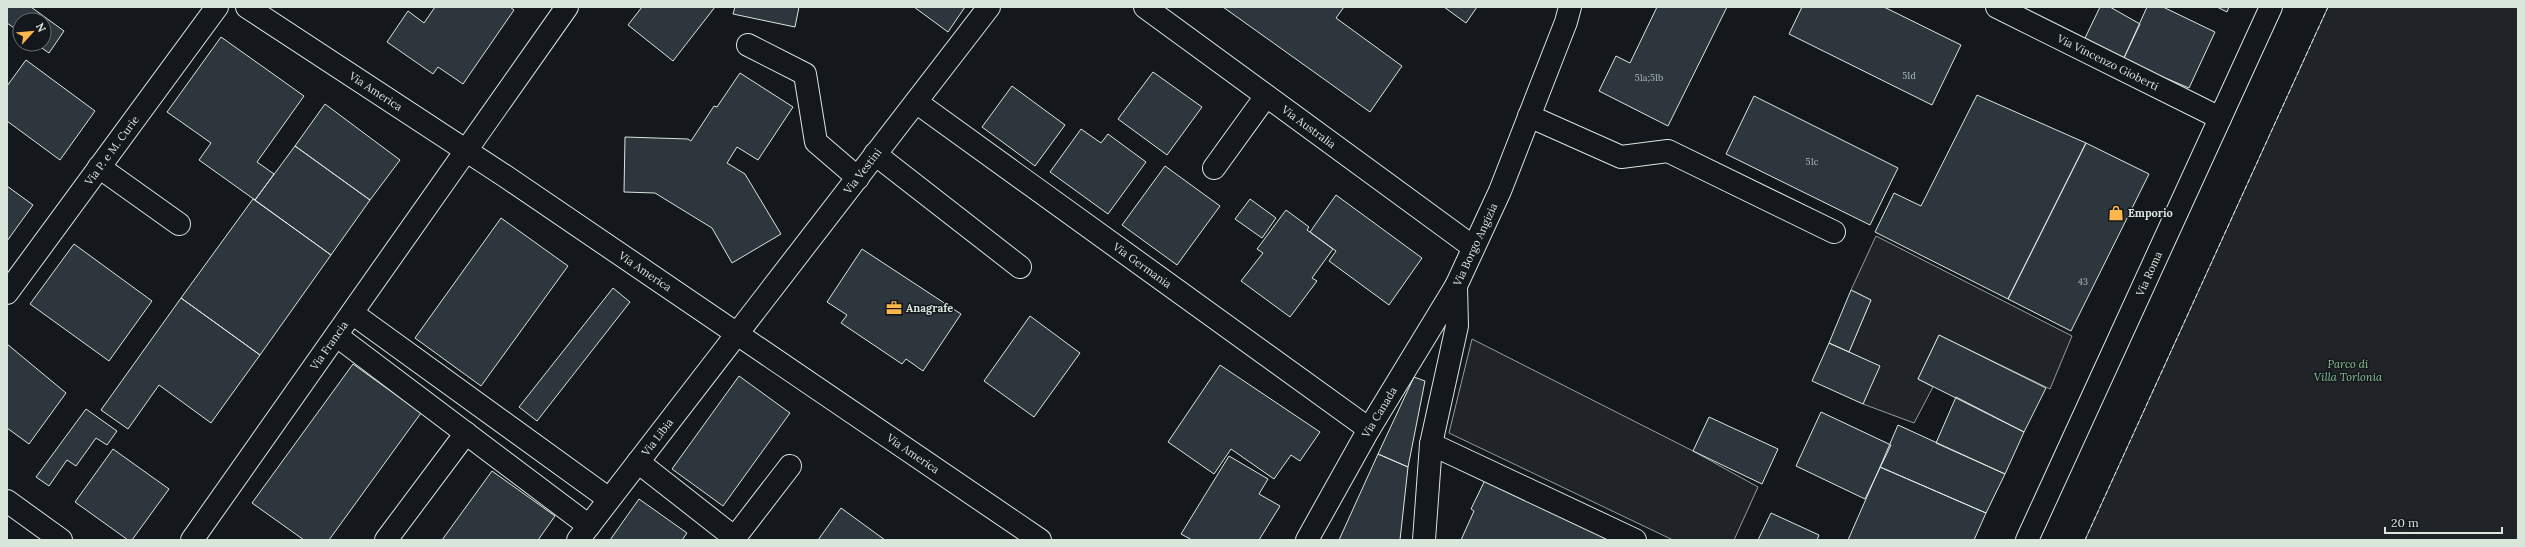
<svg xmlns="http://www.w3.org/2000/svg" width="2525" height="547" font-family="Lora,serif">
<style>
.green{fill:#202428;stroke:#939e99}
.building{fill:#2c363c;stroke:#d8e6dc}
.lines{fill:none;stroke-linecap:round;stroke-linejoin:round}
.minor-casing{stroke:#d8e6dc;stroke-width:24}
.major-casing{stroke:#d8e6dc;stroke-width:24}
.minor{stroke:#14181c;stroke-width:22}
.major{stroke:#14181c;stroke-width:22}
.fence{stroke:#d8e6dc;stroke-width:1;stroke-dasharray:5 2;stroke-linecap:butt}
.labels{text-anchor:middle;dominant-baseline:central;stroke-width:3;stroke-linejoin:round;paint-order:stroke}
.number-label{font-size:9px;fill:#adbab4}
.street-label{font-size:11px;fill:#d8e6dc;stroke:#14181c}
.poi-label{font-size:11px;font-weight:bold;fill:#d8e6dc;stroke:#14181c;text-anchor:start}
.park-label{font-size:11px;font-style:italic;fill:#8ac095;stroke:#14181c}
</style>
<rect width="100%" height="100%" fill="#14181c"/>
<path class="green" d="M2328,7H2518V540H2085Z
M1876,236L2072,336L2050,389L1939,335L1918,379L1933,387L1914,423L1863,404L1879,366L1849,352L1871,300L1851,290Z
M1472,339L1693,451L1758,487L1734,540H1673L1449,433Z"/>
<path class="building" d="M7,7H31L64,31L49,53L36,44H44V20H20V32L7,23Z
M435,7H510L514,10L463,84L438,67L433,74L387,42L408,11L424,23Z
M642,7H715L673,61L628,25Z
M735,7H799L795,27L733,14Z
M914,7H965L948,32Z
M1223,7H1344L1336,18L1402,66L1370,112Z
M1444,7H1477L1466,23Z
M1657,7H1727L1668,126L1599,91L1616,56L1630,63Z
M1802,7H1884L1961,45L1932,105L1789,34Z
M2100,7H2110L2140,24L2123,60L2085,38Z
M2147,7H2163L2215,32L2189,88L2123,60Z
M2217,7H2229L2227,12Z
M221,37L304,96L257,162L274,174L255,200L199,160L211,143L167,112Z
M26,60L95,111L60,160L7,121V86Z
M1153,72L1202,107L1167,155L1118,119Z
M740,73L793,107L758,160L737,147L727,163L745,174L781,234L732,263L712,228L655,193L624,192L625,137L688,139L691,141L714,106L717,107Z
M1012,86L1065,125L1035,166L982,127Z
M1977,95L2086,143L2008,299L1875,232L1894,193L1921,206Z
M1754,96L1898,168L1870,225L1726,154Z
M325,104L400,160L370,200L295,146Z
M1081,129L1101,143L1108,134L1146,162L1108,214L1050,172Z
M2086,143L2149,174L2071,331L2008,299Z
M295,146L370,200L331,255L255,200Z
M1165,166L1220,206L1177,265L1122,225Z
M7,186L33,205L7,241Z
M1336,195L1422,258L1389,305L1329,261L1336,251L1310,232Z
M253,199L331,255L260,355L181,298Z
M1250,199L1276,218L1262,238L1235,219Z
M1286,210L1309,227L1307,230L1333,249L1312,278L1317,281L1290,317L1241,281L1263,253L1257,249Z
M501,218L568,266L481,386L415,338Z
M74,244L152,301L109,361L30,304Z
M862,249L961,314L923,371L906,359L902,364L841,323L847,315L827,302Z
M613,288L630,302L537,421L519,407Z
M1851,290L1871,300L1849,352L1829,343Z
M181,298L260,355L211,423L159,385L128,429L101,410Z
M1030,316L1080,353L1034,417L984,381Z
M1939,335L2046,388L2024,432L1918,379Z
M1829,343L1880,366L1863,404L1812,381Z
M7,344L66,393L29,444L7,428Z
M353,364L421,413L329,540H304L252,503Z
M1220,365L1320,432L1300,461L1291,455L1274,479L1231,449L1214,474L1168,442Z
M739,376L790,413L723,506L672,469Z
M1414,377L1425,381L1408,467L1378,454Z
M1956,397L2024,432L2005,474L1936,443Z
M86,409L117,431L107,445L96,438L76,466L67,460L49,486L36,477Z
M1821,412L1891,445L1865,499L1796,466Z
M1709,417L1778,449L1762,484L1693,451Z
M1898,425L2005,474L1986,513L1880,467Z
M113,449L169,489L132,540H128L75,502Z
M1378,454L1408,467L1400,540H1339Z
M1229,456L1268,479L1259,494L1280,506L1259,540H1192L1181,534Z
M1880,467L1986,513L1974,540H1848Z
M492,471L555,516L538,540H442Z
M1486,478L1611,540H1461L1474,511L1471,509Z
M639,499L687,533L682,540H610Z
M841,508L885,540H818Z
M1771,513L1819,535L1817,540H1758Z"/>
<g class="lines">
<defs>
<g id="minor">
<path id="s1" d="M247,7L505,176L1040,540"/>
<path id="s2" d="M1145,7L1473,247"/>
<path id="s3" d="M1997,7L2220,118"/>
<path d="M748,45L805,74L816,142L858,178"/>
<path id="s4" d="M916,102L1369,429"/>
<path d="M1529,116L1621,157L1668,151L1834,232"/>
<path d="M875,154L1020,267"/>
<path d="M99,167L179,224"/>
<path d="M1214,168L1266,96"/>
<path id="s5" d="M7,293L217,7"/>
<path d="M352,313L609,499"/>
<path d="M337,336L589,526"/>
<path d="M1431,444L1635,540"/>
<path d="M638,462L735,538"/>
<path d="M7,501L61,540"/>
<path id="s6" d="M192,540L567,7"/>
<path d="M386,540L466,433"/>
<path id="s7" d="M578,540L989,7"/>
<path d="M733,540L790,466"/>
<path id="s8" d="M1307,540L1369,429L1456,286"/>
<path id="s9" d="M1424,540L1431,444L1457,326L1456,286L1500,191L1566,22L1570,7"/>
</g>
<g id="major">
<path id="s10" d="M2027,540L2271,7"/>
</g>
</defs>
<use href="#minor" class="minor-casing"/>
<use href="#major" class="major-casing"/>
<use href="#minor" class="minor"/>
<use href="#major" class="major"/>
<path class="fence" d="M2085,540L2328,7"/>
</g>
<defs>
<symbol id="shop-bare" viewBox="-9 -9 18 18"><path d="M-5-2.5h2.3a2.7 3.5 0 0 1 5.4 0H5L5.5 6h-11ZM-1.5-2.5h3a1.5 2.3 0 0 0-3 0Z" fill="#ffb74d" stroke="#14181c" stroke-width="2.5" paint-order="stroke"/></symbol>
<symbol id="office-bare" viewBox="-9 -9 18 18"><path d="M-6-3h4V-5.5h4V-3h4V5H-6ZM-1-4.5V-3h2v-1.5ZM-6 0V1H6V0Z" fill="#ffb74d" stroke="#14181c" stroke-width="2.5" paint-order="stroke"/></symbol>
</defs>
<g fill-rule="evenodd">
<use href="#shop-bare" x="2105" y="202" width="22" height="22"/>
<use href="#office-bare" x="883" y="297" width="22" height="22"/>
</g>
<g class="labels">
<g class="number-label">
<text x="1909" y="75">51d</text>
<text x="1649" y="77">51a;51b</text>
<text x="1812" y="161">51c</text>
<text x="2083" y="281">43</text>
</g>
<g class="street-label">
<text stroke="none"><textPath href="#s3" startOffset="124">Via Vincenzo Gioberti</textPath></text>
<text stroke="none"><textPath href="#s1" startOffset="154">Via America</textPath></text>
<text stroke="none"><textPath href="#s2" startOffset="203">Via Australia</textPath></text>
<text stroke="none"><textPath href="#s5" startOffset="177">Via P. e M. Curie</textPath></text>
<text stroke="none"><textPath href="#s7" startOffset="466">Via Vestini</textPath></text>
<text stroke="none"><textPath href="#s9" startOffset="303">Via Borgo Angizia</textPath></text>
<text stroke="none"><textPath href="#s4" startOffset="279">Via Germania</textPath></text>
<text stroke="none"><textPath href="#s1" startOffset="478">Via America</textPath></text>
<text stroke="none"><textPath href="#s10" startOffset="293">Via Roma</textPath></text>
<text stroke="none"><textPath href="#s6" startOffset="238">Via Francia</textPath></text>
<text stroke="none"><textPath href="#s8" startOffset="147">Via Canada</textPath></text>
<text stroke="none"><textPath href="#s7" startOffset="130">Via Libia</textPath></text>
<text stroke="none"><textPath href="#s1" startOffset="802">Via America</textPath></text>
</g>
<g class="poi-label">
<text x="2128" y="213">Emporio</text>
<text x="906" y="308">Anagrafe</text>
</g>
<g class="park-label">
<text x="2348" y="364">Parco di<tspan x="2348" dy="13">Villa Torlonia</tspan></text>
</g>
</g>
<rect width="2525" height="547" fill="none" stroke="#d8e6dc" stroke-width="16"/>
<g transform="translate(32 32) rotate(63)"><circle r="19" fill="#14181c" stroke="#626a69"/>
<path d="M0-3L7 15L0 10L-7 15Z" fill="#ffb74d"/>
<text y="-6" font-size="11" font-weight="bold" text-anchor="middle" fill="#d8e6dc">N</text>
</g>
<path d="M2385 527v6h117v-6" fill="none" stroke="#d8e6dc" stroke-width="2"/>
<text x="2391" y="527" font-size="12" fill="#d8e6dc" stroke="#14181c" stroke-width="3" paint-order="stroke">20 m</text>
</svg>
